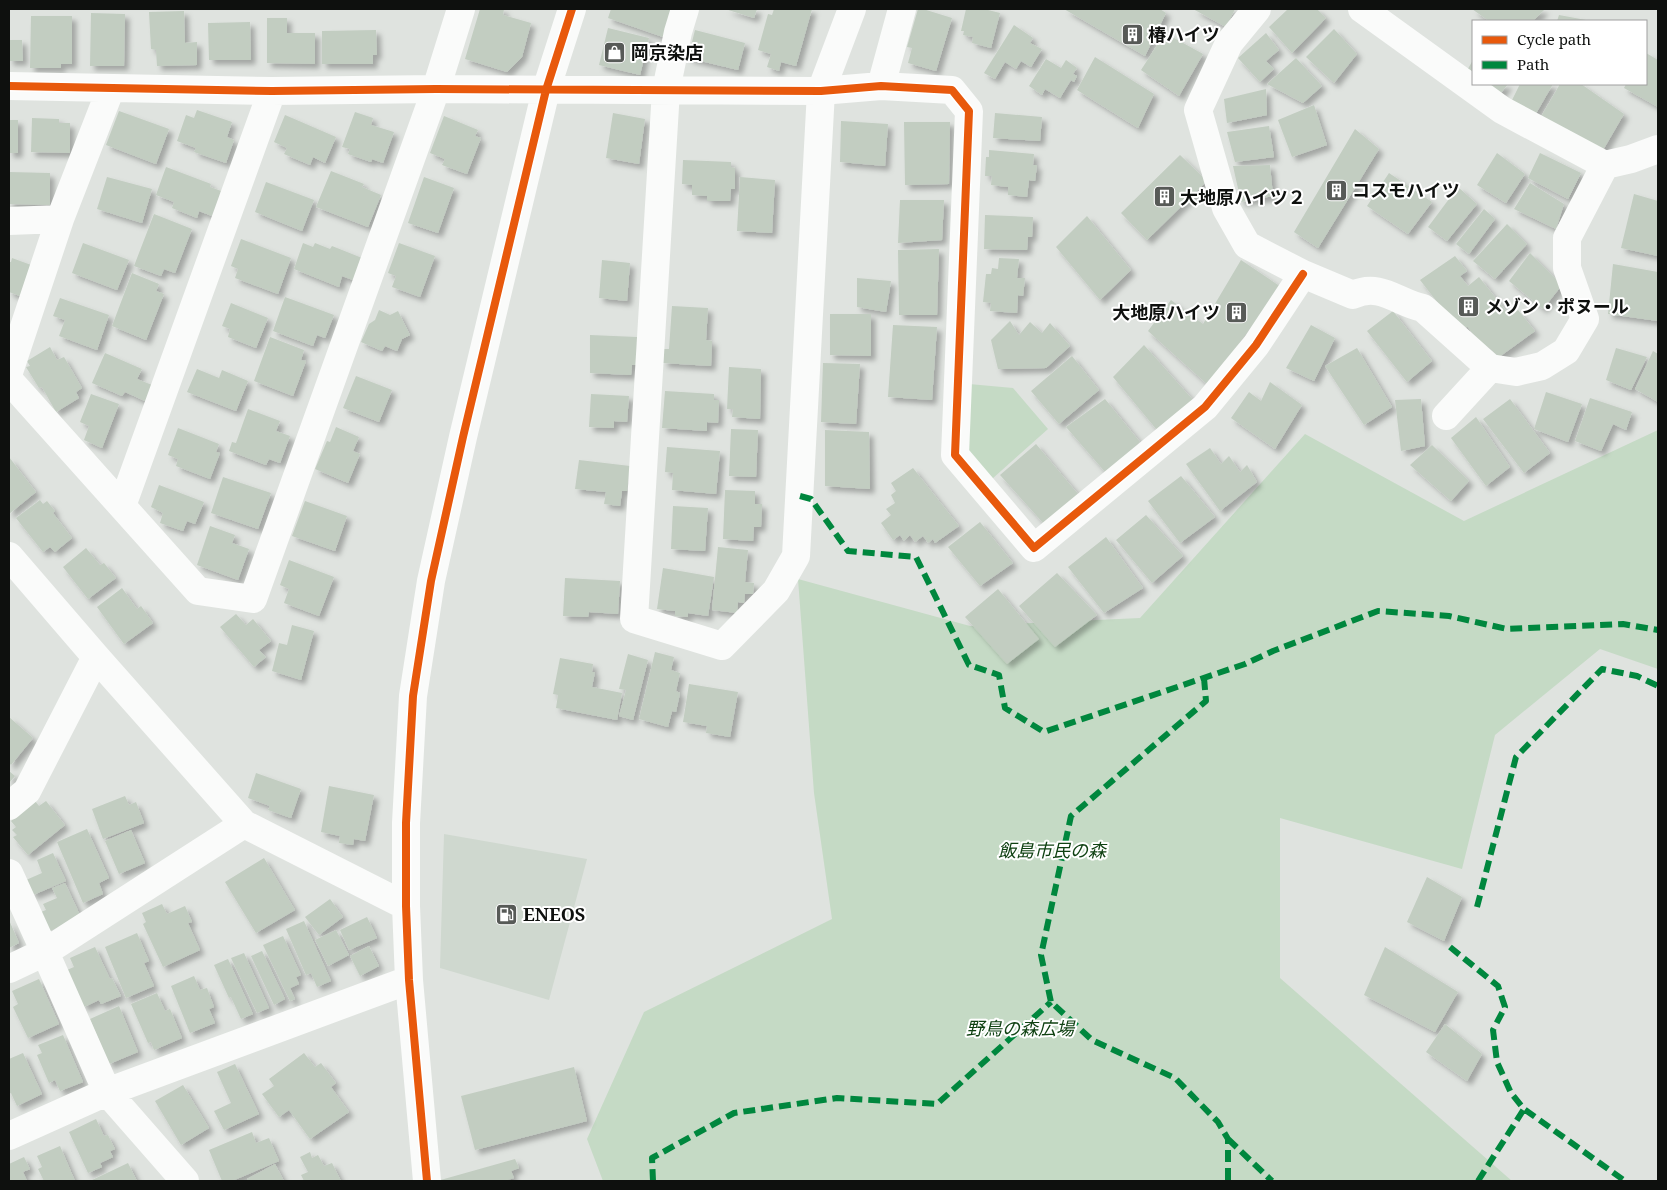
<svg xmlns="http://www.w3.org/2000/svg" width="1667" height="1190" font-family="'Noto Serif','Noto Sans JP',serif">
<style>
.built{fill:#cfd8cf}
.green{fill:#c5dac5}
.building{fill:#c2cdc1;filter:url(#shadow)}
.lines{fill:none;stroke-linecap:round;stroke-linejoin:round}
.minor{stroke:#fafbfa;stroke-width:28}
.quiet{stroke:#00873e;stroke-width:6;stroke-dasharray:12 6;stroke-linecap:butt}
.cycleway-casing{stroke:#fff;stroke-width:11}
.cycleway{stroke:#e8590c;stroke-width:8}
.labels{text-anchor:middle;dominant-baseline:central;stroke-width:4;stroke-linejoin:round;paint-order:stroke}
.poi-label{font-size:18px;font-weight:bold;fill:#0e100e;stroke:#fff;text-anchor:start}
.park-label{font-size:18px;font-style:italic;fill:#0f4112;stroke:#fff}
</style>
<defs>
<filter id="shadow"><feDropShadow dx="4.5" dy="4.5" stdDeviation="2.5" flood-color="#0004"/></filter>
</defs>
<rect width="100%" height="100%" fill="#dfe3df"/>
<path class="built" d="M444,834L587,859L549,1000L440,968Z"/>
<path class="green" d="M969,384L1013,388L1048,429L992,479L967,453Z
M1658,430V669L1600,649L1495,735L1462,869L1280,818V978L1512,1181H603L587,1139L644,1012L832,919L814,793L798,579L970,626L1140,618L1305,434L1464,521Z"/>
<path class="building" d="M480,9H504L503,15L531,23L522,57L507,72L465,59Z
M611,9H673L663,37L608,18Z
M725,9H757L754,18Z
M774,9H812L796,66L781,62L779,71L767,67L771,54L758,50L768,14L772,15Z
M918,9H923L952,18L936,71L908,63L912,48L907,47Z
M966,9H984L1000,13L991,48L972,43L973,37L963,35L964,31H961Z
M1064,9H1160L1166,13L1145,56Z
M1193,9H1235L1226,27Z
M1288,9H1317L1326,18L1292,53L1269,27Z
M1472,9H1542L1544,10L1533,21H1489Z
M184,11L185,43L197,42V65L157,66L156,50L151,49L149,12Z
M91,13L125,14L124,66H90Z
M1559,15L1586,20V21H1557Z
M31,16H72V64H61V68H30Z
M267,18H287V33H315V64L267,63Z
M250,22L251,60H209L208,23Z
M1014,25L1033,38L1030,43L1042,49L1031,67L1021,61L1016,69L1005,62L995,79L984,73Z
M608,28L649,38L640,75L599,65Z
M1334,29L1357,54L1334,83L1306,57Z
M376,30L377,55H373V64H322V31Z
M695,30L745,43L738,70L688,58Z
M1165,33L1203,54L1179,96L1141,70Z
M1266,33L1279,50L1266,61L1274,69L1260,82L1238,58Z
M9,40H22L23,61H9Z
M1646,53L1658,60V107L1624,88L1626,84H1646Z
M1095,57L1154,94L1138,128L1077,90Z
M1296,58L1322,86L1303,103L1267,84Z
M1046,59L1061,68L1066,60L1077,68L1073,74L1077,76L1074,82L1071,80L1060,98L1045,89L1042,95L1029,86Z
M1473,60V80L1465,74Z
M1478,84H1508L1497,98Z
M1520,84H1553L1534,117L1510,104Z
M1560,84H1581L1624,114L1599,157L1539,120Z
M1266,89L1267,115L1227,123L1224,99Z
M1314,105L1327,145L1292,157L1278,120Z
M197,110L232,122L227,137L234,140L226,163L194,152L196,148L177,141L186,115L194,118Z
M119,111L169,129L156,164L106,145Z
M355,112L373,118L371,125L394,132L383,163L372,159L371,162L348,154L350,149L342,147Z
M613,113L645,119L639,164L606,158Z
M995,113L1042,117L1040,141L993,138Z
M285,115L336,137L325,163L313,157L310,165L284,154L287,148L274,142Z
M444,116L478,130L475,136L481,138L467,174L442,165L445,159L430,153Z
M32,118L59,119V123H70V153L31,152Z
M9,120H18V153H9Z
M841,121L888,124L885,166L840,162Z
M904,122H950L949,184L905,185Z
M1269,126L1274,157L1235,162L1227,132Z
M1355,129L1379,149L1318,248L1294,232Z
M989,150L1034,154L1033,165H1037L1035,181L1029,180L1027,197L1008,195V187L991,185L992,176H985L986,157H989Z
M1497,153L1525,174L1506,203L1477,185Z
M1540,153L1581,173L1568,199L1528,178Z
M1180,155L1207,181L1147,240L1121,213Z
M683,160L731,162V167L735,168V189H731L730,201H707V196L692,195V185L682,184Z
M1270,165L1273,196L1241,202L1233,166Z
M166,167L211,184L210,187L221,191L212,216L199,211L197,218L172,208L174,202L156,195Z
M331,171L364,184L362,187L381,195L368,227L316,207Z
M9,172L50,173V205L9,204Z
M1389,173L1432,202L1408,234L1367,206Z
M107,177L152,189L142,223L97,209Z
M424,177L454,188L438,233L408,223Z
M740,177L775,180L772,233L737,231Z
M266,182L314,200L302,231L255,212Z
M1530,183L1564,204L1556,229L1514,209Z
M1458,187L1477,204L1447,241L1428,227Z
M1634,194L1658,201V256L1621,248Z
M900,200H944L942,240L898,243Z
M1484,209L1495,219L1469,254L1456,244Z
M154,214L192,229L175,273L164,269L161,276L134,266Z
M985,215L1033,217L1032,237H1028L1027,250L984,249Z
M1087,216L1131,270L1100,300L1056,247Z
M1507,224L1527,244L1495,279L1473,261Z
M241,239L291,258L278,294L235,278L238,269L231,266Z
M83,243L129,260L117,290L72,273Z
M303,243L313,247L315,243L330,249L332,246L362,258L353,280L342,276L339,287L294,269Z
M399,243L435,256L420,297L392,287L396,276L388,273Z
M939,249L937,315H899L898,250Z
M1530,253L1562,285L1543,309L1509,281Z
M1455,256L1467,271L1460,276L1468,286L1479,277L1510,316L1518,310L1535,331L1499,357L1488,347H1481L1468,327L1459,328L1434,308L1438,303L1420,280Z
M12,258L31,265L20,296L9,292V262H11Z
M999,258L1019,259L1017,278H1025L1023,296L1018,295L1017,313L990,311L991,303L983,302L986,274H991L992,268L998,269Z
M602,260L630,263L627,301L599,298Z
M1241,260L1281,287L1208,385L1148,331L1171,300L1203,324Z
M1613,264L1658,272V321L1608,314Z
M132,273L159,284L156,291L164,294L146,340L112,326Z
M857,278L891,281L886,312L857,307Z
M285,297L334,315L325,338L317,335L313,346L273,331Z
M60,298L109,315L97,350L59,336L65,320L53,316Z
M231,303L268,318L256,348L228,337L230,329L222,326Z
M672,306L708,308L706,340L712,341L711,366L663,363L664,349H669Z
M379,310L390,315L398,311L410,335L402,339L397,351L385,346L382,351L361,342L369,324L375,320Z
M1393,311L1432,361L1407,382L1367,331Z
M830,314H871V356L830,355Z
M1010,321L1019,335L1030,322L1042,333L1050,323L1070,346L1046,368L998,369L991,340Z
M893,325L937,327L932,400L888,397Z
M1311,325L1335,338L1314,381L1286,368Z
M590,335L637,337L636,365H632L631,375L590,373Z
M270,337L304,350L301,360L306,361L293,396L254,381Z
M1144,345L1193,400L1157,430L1113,377Z
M50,347L57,360L64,357L82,388L76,392L79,398L56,412L42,387L39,388L26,367L30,366L27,361Z
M1357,348L1392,407L1364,425L1325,366Z
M1616,348L1647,357L1631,390L1606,380Z
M1653,351L1658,354V402L1635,389Z
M105,353L142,369L137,379L152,385L145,401L125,392L122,396L92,383Z
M1072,356L1099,390L1059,424L1031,391Z
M823,363L860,364L856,424L821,422Z
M729,367L761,369L760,419L732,417L733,409H727Z
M197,369L219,378L222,370L248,381L236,411L187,392Z
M356,376L392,390L379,422L343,408Z
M1270,382L1302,405L1275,449L1231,418L1249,392L1261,401Z
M665,391L714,394V400H719L718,423L707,422V431L662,428Z
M1546,392L1582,404L1568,442L1534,429Z
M91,394L119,404L102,448L84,440L89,426L80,422Z
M591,394L629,396L627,422L614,421V428L589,427Z
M1590,398L1632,412L1626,430L1613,424L1601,451L1575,441Z
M1105,399L1140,442L1106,473L1066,427Z
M1421,399L1425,446L1401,451L1395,400Z
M1510,399L1550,453L1524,473L1483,419Z
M248,409L280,421L276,431L290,436L280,463L269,459L266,465L229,451L232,442L236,443Z
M1476,417L1510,467L1486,486L1451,438Z
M336,427L359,437L353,451L360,454L348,483L315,469L327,441L330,442Z
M178,428L219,444L216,452L220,453L210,479L176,466L178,459L168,455Z
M731,429L758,430L756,477L729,476Z
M825,430L869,432L870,489L825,486Z
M1036,444L1078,494L1045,525L1000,475Z
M1432,445L1469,481L1451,501L1410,465Z
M667,447L720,451L716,494L672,490L673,473L665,472Z
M1210,448L1221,464L1229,456L1240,472L1247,465L1257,482L1220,511L1186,464Z
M9,457L36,492L9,514Z
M579,460L630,466L627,491H622L620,506L604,504L606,492L575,489Z
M913,468L959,526L935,543L933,539L928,543L923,536L915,542L910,535L904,541L900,535L893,540L881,523L891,515L886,509L895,503L891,495L896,491L891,483Z
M1181,476L1215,517L1180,543L1148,501Z
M223,477L271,493L258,529L211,513Z
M159,485L204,502L195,524L187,521L183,531L160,523L163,513L151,507Z
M725,490L755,491V504H762L761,527H754L753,541L723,539Z
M40,500L43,504L47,501L55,511L53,513L72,538L55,552L50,547L43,552L16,518Z
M305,501L347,516L335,551L292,536Z
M673,506L708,508L705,551L671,549Z
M1146,515L1183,556L1152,583L1116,540Z
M980,522L1013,563L980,586L948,547Z
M210,526L235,535L232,543L249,549L238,580L197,565Z
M1106,537L1143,588L1104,613L1068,567Z
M718,547L748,550L745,582L754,583L753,594H745L744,603L738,602L737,613L712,610Z
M86,548L100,565L104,563L116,578L88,599L63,567Z
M289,560L334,577L319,616L284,603L289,589L280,585Z
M663,568L714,577L708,616L688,613V617L675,616V611L657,609Z
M1057,573L1097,615L1055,647L1019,606Z
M565,578L620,581L618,614L589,612L588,617L563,616Z
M122,588L137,609L141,606L153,623L124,644L97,607Z
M998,589L1039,639L1007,664L965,617Z
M236,614L246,625L253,619L271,641L259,650L266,657L254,667L220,627Z
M292,625L314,631L301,680L272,671L279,643L287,645Z
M655,652L674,657L671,670L680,673L676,691L680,693L676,712L672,711L668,727L639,719Z
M628,654L648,660L633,720L619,716L626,690L619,689Z
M560,658L593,664L592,672H595L592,687L622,693L617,720L556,708L558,695L553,694Z
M689,684L738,692L730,737L706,733L707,726L683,722Z
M9,717L33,738L11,765L9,763Z
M9,771L15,776L9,783Z
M256,773L301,789L291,818L268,810L270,806L248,798Z
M329,786L374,795L365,841L354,839L353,845L339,843L340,836L321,832Z
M125,796L129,805L136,802L144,823L103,839L92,809Z
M35,801L39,806L46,801L65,825L28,855L13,837L17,835L12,830L16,827L11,821Z
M87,829L109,878L99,883L103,894L83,903L57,842Z
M131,830L145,863L119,874L105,841Z
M53,853L66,881L33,895L26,880L42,873L37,860Z
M264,858L295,910L256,933L225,882Z
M1427,877L1462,897L1444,941L1407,922Z
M65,883L81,917L50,931L41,912L46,910L43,904L57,898L52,888Z
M330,899L343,917L319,935L305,917Z
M162,904L167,914L185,906L192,922L188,923L200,950L163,967L143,924L146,922L142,913Z
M367,917L377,938L349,950L340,930Z
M9,920L19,943L9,948Z
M304,921L331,981L317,987L311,973L306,975L286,929Z
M336,930L349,955L328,966L315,940Z
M137,933L149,961L144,963L154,986L126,998L105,947Z
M283,936L301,975L296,977L299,984L290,988L295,999L290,1001L263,945Z
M369,946L379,966L360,976L350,956Z
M95,947L110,979L112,978L121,996L101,1004L99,1000L84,1007L67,970L74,967L70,958Z
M1385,947L1458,992L1435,1032L1364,995Z
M262,951L285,999L274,1005L251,956Z
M244,953L269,1008L257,1013L231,958Z
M228,959L253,1014L241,1019L231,997L229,998L214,965Z
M194,976L200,990L207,988L214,1007L209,1009L215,1023L190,1033L171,986Z
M39,979L59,1024L28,1038L13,1007L18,1004L12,991Z
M157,993L165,1011L170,1009L182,1038L154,1050L151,1042L148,1043L131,1004Z
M119,1006L138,1052L109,1064L90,1019Z
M1445,1024L1482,1054L1467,1081L1426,1052Z
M63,1035L83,1082L60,1091L55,1080L49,1083L37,1055L42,1053L38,1045Z
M23,1053L42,1094L17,1106L11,1093L9,1094V1059Z
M304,1053L315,1067L321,1063L336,1083L331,1087L349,1112L310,1139L289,1110L279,1117L262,1094L274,1086L269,1079Z
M235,1064L259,1114L224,1130L214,1111L231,1103L217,1072Z
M574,1067L587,1121L475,1150L461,1096Z
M183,1085L209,1128L181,1145L155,1101Z
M96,1119L104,1136L108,1135L115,1149L110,1151L113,1157L100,1163L102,1167L88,1173L69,1132Z
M252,1132L256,1143L269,1138L279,1161L232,1181H222L209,1150Z
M60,1146L75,1181H44L38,1169L42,1167L37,1156Z
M310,1152L312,1158L318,1155L324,1166L332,1163L341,1181H304L301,1175L308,1172L300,1157Z
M24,1157L30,1169L23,1172L27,1181H9V1164Z
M515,1159L519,1168L511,1171L514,1178L504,1181H437Z
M128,1163L137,1181H90Z
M275,1164L284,1181H248L247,1179Z"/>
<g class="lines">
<path class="minor" d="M685,9L678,32L666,90L634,619L722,646L776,591L796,556L821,91L852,9
M1257,9L1229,43L1198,110L1226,208L1247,245L1303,274L1353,295C1380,282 1398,303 1423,308L1490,368L1516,372L1542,366L1566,351L1585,319L1567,268V238L1605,165
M1362,9L1502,110L1605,165L1631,159L1658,149
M9,86L272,91L436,89L821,91L881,86L952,90L969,111L955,455L1034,548L1205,407L1256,345L1303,274
M881,86L902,9
M9,221L60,219
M9,372L60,219L111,88
M9,380L198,591L253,599L436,89L461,9
M1446,416L1490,368
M122,506L272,91
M9,556L96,657L244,824L406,906
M9,806L27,791L96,657
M9,873L45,952L107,1092L185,1181
M9,969L45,952L244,824
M9,1136L107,1092L409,980
M427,1181L409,980L406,906V823L413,696L431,581L463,437L546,90L572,9"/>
<path class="quiet" d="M800,496L811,499L848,551L916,557L969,665L999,675L1005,708L1044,732L1245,664L1273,651L1378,611L1449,616L1507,629L1623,624L1658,630
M1204,678L1206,701L1071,816L1041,955L1051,1002L1092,1040L1175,1078L1218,1122L1228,1139V1181
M1477,907L1516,757L1602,669L1637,676L1658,686
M1450,947L1498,986L1505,1007L1493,1030L1497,1062L1511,1093L1524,1109L1625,1181
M1228,1139L1272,1181
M653,1181L652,1158L734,1113L837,1098L937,1104L1051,1002
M1478,1181L1524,1109"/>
<defs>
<path id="cycleway" d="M9,86L272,91L436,89L821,91L881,86L952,90L969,111L955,455L1034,548L1205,407L1256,345L1303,274
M427,1181L409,980L406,906V823L413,696L431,581L463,437L546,90L572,9"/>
</defs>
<use href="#cycleway" class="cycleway-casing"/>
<use href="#cycleway" class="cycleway"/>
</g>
<defs>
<symbol id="building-square" viewBox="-11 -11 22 22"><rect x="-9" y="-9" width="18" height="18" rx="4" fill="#575a57" stroke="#fff"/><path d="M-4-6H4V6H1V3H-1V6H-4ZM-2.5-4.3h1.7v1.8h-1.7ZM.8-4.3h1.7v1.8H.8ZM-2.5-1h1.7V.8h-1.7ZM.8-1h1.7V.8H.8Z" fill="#fff"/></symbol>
<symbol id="shop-square" viewBox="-11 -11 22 22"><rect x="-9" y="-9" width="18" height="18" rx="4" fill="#575a57" stroke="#fff"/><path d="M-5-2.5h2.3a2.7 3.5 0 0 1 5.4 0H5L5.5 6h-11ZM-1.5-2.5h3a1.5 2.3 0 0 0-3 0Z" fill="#fff"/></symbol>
<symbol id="fuel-square" viewBox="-11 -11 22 22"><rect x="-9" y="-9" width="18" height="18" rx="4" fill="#575a57" stroke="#fff"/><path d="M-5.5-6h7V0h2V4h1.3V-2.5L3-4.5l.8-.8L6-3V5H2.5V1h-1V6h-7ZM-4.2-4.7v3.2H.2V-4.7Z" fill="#fff"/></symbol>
</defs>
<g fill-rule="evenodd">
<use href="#building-square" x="1120" y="22" width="25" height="25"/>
<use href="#shop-square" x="602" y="40" width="25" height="25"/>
<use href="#building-square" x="1324" y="178" width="25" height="25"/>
<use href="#building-square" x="1152" y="184" width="25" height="25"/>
<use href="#building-square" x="1456" y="294" width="25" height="25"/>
<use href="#building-square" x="1224" y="300" width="25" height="25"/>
<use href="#fuel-square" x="494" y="902" width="25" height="25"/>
</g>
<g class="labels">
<g class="poi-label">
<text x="1148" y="34">椿ハイツ</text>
<text x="631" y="52">岡京染店</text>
<text x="1352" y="190">コスモハイツ</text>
<text x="1180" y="197">大地原ハイツ２</text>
<text x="1485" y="306">メゾン・ポヌール</text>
<text x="1220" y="312" text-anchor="end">大地原ハイツ</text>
<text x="523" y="914">ENEOS</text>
</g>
<g class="park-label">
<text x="1052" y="850">飯島市民の森</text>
<text x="1020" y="1028">野鳥の森広場</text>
</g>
</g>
<rect width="1667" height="1190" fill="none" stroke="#0e100e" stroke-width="20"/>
<rect x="1472" y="20" width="175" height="65" fill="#ffffff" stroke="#9f9f9f"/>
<rect x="1482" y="36" width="25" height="8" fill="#e8590c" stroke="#9f9f9f"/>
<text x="1517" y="45" font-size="15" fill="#0e100e">Cycle path</text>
<rect x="1482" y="61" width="25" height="8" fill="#00873e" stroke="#9f9f9f"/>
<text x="1517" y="70" font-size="15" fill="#0e100e">Path</text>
</svg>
